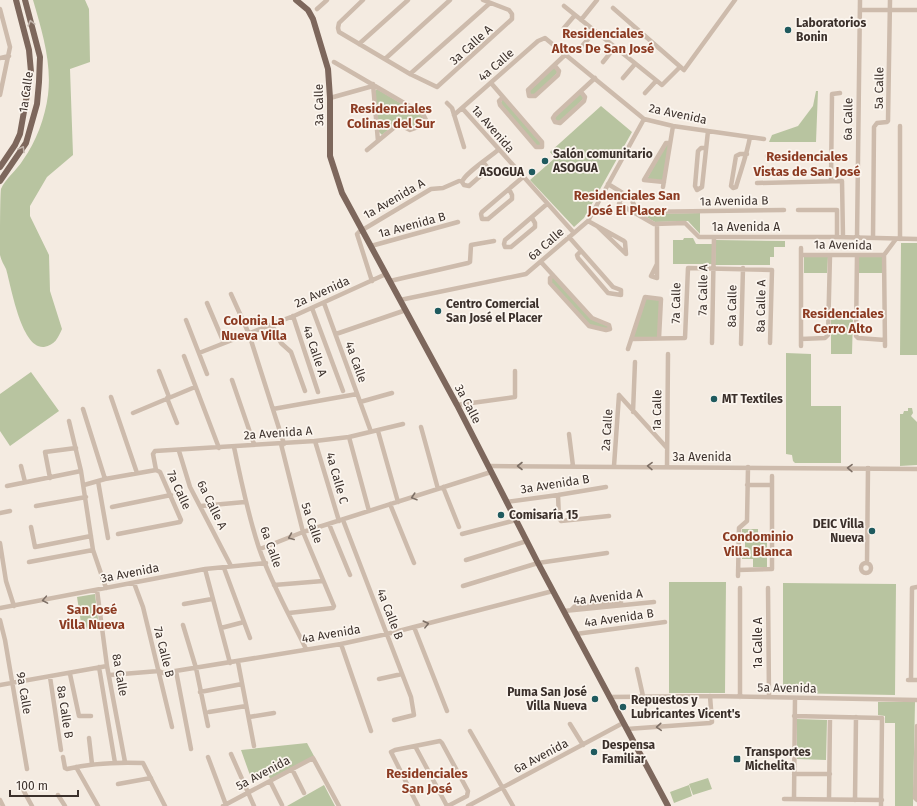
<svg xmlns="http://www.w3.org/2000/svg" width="917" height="806" font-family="'Fira Sans',sans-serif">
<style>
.green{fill:#b8c4a0}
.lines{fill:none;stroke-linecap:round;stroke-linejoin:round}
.minor{stroke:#cdbbac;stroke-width:4.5}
.major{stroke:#7d675c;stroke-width:6}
.oneway{stroke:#c2b5ac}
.oneway2{stroke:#7d6f65}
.poi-dot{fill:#1f5a5e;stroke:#fbf5ee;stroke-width:1.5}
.labels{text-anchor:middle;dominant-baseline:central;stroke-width:3.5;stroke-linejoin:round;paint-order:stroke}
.poi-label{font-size:12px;font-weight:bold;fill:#3b302b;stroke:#fbf5ee;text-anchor:start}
.street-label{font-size:12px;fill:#3b302b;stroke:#fbf5ee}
.neighbourhood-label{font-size:13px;font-weight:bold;fill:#8c3b22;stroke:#fbf5ee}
</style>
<rect width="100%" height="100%" fill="#f4ebe1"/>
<path class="green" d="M33,0H85L89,9L90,62L70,69L73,155L47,177L30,206V216L49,255L50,291L62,329C58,338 55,345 44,347C21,349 11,285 6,269C4,265 1,260 0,255C0,247 0,194 1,189C5,179 17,170 23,160C36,142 45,118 48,95C52,63 42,31 33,0Z
M555,66L559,71L534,97L528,92Z
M377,89L422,116L425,120L424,123L409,128L396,123L382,135L378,131L375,91Z
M816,91H818L816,142H769L772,135L798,126L813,106Z
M581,92L585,97L560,123L553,118Z
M503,97L543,142L538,148L500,105Z
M601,106L632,132L584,218L574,227L530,180L555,158L550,152Z
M666,143H670L664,182L646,181Z
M700,213V234L688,221L655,222L641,214Z
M684,238H693L696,244H712V264H673V240H683Z
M716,240L785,241V247H774V257H770V265H715Z
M901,243H917V355H900Z
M804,257H828L827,273H804Z
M859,257H883L882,273H859Z
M553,275L592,318L609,325L610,329L589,326L550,283Z
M644,298H659V338L632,339Z
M831,316L853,317L852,354H831Z
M786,353L811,354V406H841V463H795L793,461L792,455L786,454Z
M31,372L59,411L10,446L0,431V394Z
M908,408H912L913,413L911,416L917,422V465L900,466V414H903L904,411H908Z
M742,529H758V538H767V567H753V559H742V557H745V536H742Z
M669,582H726L725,693H669Z
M783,583L896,584L895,695L783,693Z
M95,594L99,627L82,629L77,597Z
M878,702H915L913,806H895V723H885V716L878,715Z
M797,719L827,720L826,760L797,759Z
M307,743L314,756L270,779L267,772L251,778L241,750Z
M708,778L712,789L693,795L689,784Z
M324,785L335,806H287Z
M689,785L692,796L674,803L670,792Z"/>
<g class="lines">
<path class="minor" d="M363,0L339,23L338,28L339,32L410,74L437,87L512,19V14L509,10L483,0
M564,6L662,85L680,67
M613,8L684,70L735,0
M0,9L10,47L0,95
M317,9L327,0
M860,10H917
M581,20L597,0
M564,28L575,15
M359,44L408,0
M583,45L595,31
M0,58L9,56
M385,59L450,0
M334,62L423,114L427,122L424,125L410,130L400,125L396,126L367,150
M603,62L615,47
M555,66L559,71L558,75L535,96H529L528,90L566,54
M410,74L490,3
M623,78L635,64
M491,83L542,142V147H536L500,105L499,101L503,97
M373,84L378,141
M581,92L585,97L584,101L560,123L555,122L553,118L555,115L595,78
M645,93L656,81
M330,98L373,86
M447,103L452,108L464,147
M462,108L574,233
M454,115L538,41L545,38L644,119L673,126L764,139
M900,126V239
M706,148H701L698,151L695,186L697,190L702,187L708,131
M747,154H740L736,156L731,186L733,188L736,187C741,170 747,154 750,137
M767,156L831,155
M483,162L487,167L486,171L469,186L464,185L462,182C464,174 490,157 498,150
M831,181L832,94L840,93
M664,182L644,180L666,143H670
M757,183L842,181L843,237
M608,184L631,198L638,214
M663,187L673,126
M509,189L512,195V199L488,219H482L481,214L482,212L523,177
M623,193L619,204L654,224L685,223L699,237H837L917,239
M798,210H837V237
M637,212L784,210
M532,218L535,223V227L511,247H505L504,244L505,240L547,204
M588,221L624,241L625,242L626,254L597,226
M657,224V264L651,276L657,278V264
M569,237L613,287L621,290V295L608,293L578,258L577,255L581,251
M857,238L860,0
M873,238L874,127L877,123L887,122L888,121L890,0
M371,246L458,222
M801,255H884
M857,255L856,336L858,338L885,340
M541,262L592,318L609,325L610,329L606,330L589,326L550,283V278L553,275
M372,281L357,234L359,232L431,189L443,188L459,181
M390,281L468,263L470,262L471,245L494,241
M231,294L249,334L284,444
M400,300L526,274L588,221L644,119
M207,303L224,343
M324,303L370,429
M312,308L343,391
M293,316L318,392
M186,320L207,374
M272,325L281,343L291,352L305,391
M336,334L406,310
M632,339L685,338L688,268L772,270L770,343
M801,339L825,338L828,335L830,255
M712,343L714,237
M741,344L743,268
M801,346V248
M885,346L884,255L896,239
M628,349L645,297L661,299L659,338
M199,353L296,315L386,274
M184,356L219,448
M159,371L169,397
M232,380L254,444
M619,395L667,448
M111,397L137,473
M167,398L177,423
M360,402L392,393
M457,405L515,397V371
M83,409L105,479
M273,409L357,394
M633,412L635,362
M133,413L195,387
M69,421L81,471L93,550L106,588
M421,427L438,489
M378,431L398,502
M569,434L573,466
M349,437L369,511
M315,441L339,521
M281,444L303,532L334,606L333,608L289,613
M234,447C241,481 248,515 259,548C271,583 290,616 306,649
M179,451L190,487L231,566
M21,466L25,482
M488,466L917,469
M614,466L619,395
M667,467L668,354
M50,478L45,452L76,448
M98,481L108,538
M84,485L105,479L156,470
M747,485H772
M7,486L81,471
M443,487L459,527
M558,495L559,518L561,521L609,516
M506,502L558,495L606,487
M390,504L414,563
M36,506L86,497
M201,506L245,502
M112,507L171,495
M0,513L10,511
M343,520L411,697L414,715L394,720
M329,524L350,575
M31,527L35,547L91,536
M118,534L180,522L181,520L160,472L156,470L153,454L155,451L315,441L349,437L403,424
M462,534L516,520
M0,543L6,581L14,606
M260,549L303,532L491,472
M466,560L527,541
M29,562L93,550
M861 568a5 5 0 1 1 10 0a5 5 0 1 1-10 0Z
M867,563L868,468
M224,568L250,638
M205,569L230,663
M738,570L772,569V476
M738,576L739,528L747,521L748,467
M134,583L143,607L172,727
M274,585L323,581
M463,586L538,563L607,553
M740,588V697
M768,588L769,697
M97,590L107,666L125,762
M184,604L212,599
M0,608L205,569L266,563
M571,610L575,606L621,602
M564,611L654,602
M0,620L5,640L27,769
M183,625L196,668L208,726
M414,627L447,711
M221,628L244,622
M576,634L665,622
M341,644L371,731
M238,662L254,746
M99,667L115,763
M637,669L643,696
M176,671L191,749
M70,674L79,716H91
M110,675L159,671L163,673L341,644L387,634L553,591
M50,677L61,750
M379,679L402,674
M908,680H917
M911,680L912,588L917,587
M0,685L107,666
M200,692L242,684
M609,697L710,696L917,700
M209,712L246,706
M794,716L882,718L881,806
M249,717L274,713
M570,724L583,745
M917,726L915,798L917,800
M627,729L710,723L712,722L710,696
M470,731L513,806
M89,738L92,764
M415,746L447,806
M231,754L254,806
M63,757L65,768L67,769C92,763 117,762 143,763L165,806
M208,757L226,805
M76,767L98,806
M292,769L304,793
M794,774H830
M270,781L282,805
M118,784L151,778
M21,786L32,806
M58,795L65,806
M784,799L882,800
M794,799L795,698
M829,799L830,717
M0,800L3,806
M855,800L856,717
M223,806L313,758L339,806
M418,806L391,752L395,750L440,741L442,743L468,791L467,796L448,806
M468,806L623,723"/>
<path class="major" d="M296,0L308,10L313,19L328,69L330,98V156L342,193L457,405L538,563L668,806
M0,167L15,145L20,134L31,72L29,50L16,0
M0,181L26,143L37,104L39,82L40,57L25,0"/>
</g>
<defs><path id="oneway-chevron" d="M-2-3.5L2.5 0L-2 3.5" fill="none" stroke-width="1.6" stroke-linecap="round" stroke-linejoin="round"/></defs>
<g class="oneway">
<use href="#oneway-chevron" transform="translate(31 23) rotate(-105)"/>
<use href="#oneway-chevron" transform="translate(22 149) rotate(-59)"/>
</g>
<g class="oneway2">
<use href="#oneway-chevron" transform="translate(520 466) rotate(180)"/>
<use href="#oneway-chevron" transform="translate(650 466) rotate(-179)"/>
<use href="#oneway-chevron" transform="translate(850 468) rotate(-179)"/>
<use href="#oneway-chevron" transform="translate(414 497) rotate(162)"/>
<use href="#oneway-chevron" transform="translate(291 537) rotate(158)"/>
<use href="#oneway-chevron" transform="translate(45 600) rotate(170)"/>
<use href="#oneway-chevron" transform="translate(426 624) rotate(-14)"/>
<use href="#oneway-chevron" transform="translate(659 727) rotate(176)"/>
</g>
<g class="poi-dot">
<circle cx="788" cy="30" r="4"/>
<circle cx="545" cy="161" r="4"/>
<circle cx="532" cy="172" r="4"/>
<circle cx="438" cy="311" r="4"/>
<circle cx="714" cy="399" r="4"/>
<circle cx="501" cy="515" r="4"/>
<circle cx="872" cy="531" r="4"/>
<circle cx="595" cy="699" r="4"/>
<circle cx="623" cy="707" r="4"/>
<circle cx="594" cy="752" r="4"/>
<rect x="733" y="755" width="8" height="8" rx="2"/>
</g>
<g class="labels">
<g class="poi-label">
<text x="796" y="23">Laboratorios<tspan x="796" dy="14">Bonin</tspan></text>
<text x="553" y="154">Salón comunitario<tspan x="553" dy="14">ASOGUA</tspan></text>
<text x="524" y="172" text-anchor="end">ASOGUA</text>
<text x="446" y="304">Centro Comercial<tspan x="446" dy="14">San José el Placer</tspan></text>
<text x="722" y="399">MT Textiles</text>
<text x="509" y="515">Comisaría 15</text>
<text x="864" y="524" text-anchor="end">DEIC Villa<tspan x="864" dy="14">Nueva</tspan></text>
<text x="587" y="692" text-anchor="end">Puma San José<tspan x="587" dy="14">Villa Nueva</tspan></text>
<text x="631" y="700">Repuestos y<tspan x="631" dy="14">Lubricantes Vicent's</tspan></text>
<text x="602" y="745">Despensa<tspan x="602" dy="14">Familiar</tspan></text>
<text x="745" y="752">Transportes<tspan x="745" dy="14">Michelita</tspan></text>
</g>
<g class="street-label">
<text transform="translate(471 45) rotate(-42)">3a Calle A</text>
<text transform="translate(496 65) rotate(-41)">4a Calle</text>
<text transform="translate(879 88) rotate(-89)">5a Calle</text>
<text transform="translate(26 92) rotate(-82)">1a Calle</text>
<text transform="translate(319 105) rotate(-91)">3a Calle</text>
<text transform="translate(678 114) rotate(12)">2a Avenida</text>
<text transform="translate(848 119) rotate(-89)">6a Calle</text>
<text transform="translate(493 129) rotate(49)">1a Avenida</text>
<text transform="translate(394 199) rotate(-30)">1a Avenida A</text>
<text transform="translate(734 201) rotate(-1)">1a Avenida B</text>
<text transform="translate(412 225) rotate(-15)">1a Avenida B</text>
<text x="746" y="227">1a Avenida A</text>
<text transform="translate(546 244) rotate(-41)">6a Calle</text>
<text transform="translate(843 245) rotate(1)">1a Avenida</text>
<text transform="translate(703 290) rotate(-89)">7a Calle A</text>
<text transform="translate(322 292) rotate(-24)">2a Avenida</text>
<text transform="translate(676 303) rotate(-89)">7a Calle</text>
<text transform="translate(732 306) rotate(-89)">8a Calle</text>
<text transform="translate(761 306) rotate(-89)">8a Calle A</text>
<text transform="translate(315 351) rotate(72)">4a Calle A</text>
<text transform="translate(356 362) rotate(70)">4a Calle</text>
<text transform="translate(468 404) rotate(62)">3a Calle</text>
<text transform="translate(657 410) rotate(-89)">1a Calle</text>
<text transform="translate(607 430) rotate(-86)">2a Calle</text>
<text transform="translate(278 433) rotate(-4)">2a Avenida A</text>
<text x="702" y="457">3a Avenida</text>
<text transform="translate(337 478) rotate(74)">4a Calle C</text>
<text transform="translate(555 484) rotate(-9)">3a Avenida B</text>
<text transform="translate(179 490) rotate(65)">7a Calle</text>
<text transform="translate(212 505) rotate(64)">6a Calle A</text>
<text transform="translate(312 523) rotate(71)">5a Calle</text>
<text transform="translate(271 547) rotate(70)">6a Calle</text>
<text transform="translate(130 573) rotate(-11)">3a Avenida</text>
<text transform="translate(608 597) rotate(-6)">4a Avenida A</text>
<text transform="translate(390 614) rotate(69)">4a Calle B</text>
<text transform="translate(619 618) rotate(-8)">4a Avenida B</text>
<text transform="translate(331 634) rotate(-10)">4a Avenida</text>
<text transform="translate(758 643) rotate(-90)">1a Calle A</text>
<text transform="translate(164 652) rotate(76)">7a Calle B</text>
<text transform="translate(120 675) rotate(80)">8a Calle</text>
<text transform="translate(787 688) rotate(1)">5a Avenida</text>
<text transform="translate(24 693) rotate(80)">9a Calle</text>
<text transform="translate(65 712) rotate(81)">8a Calle B</text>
<text transform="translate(541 756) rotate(-28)">6a Avenida</text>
<text transform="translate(263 773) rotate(-28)">5a Avenida</text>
</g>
<g class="neighbourhood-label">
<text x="603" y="33">Residenciales<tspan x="603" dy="15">Altos De San José</tspan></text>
<text x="391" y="108">Residenciales<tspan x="391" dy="15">Colinas del Sur</tspan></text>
<text x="807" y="156">Residenciales<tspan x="807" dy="15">Vistas de San José</tspan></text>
<text x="627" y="195">Residenciales San<tspan x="627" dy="15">José El Placer</tspan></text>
<text x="843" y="313">Residenciales<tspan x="843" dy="15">Cerro Alto</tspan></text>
<text x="254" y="320">Colonia La<tspan x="254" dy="15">Nueva Villa</tspan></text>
<text x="758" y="536">Condominio<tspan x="758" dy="15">Villa Blanca</tspan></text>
<text x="92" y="609">San José<tspan x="92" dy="15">Villa Nueva</tspan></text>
<text x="427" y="773">Residenciales<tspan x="427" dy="15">San José</tspan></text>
</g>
</g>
<path d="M10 790v6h68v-6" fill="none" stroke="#3b302b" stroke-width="2"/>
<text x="16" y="790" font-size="12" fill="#3b302b" stroke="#fbf5ee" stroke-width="3" paint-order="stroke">100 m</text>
</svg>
